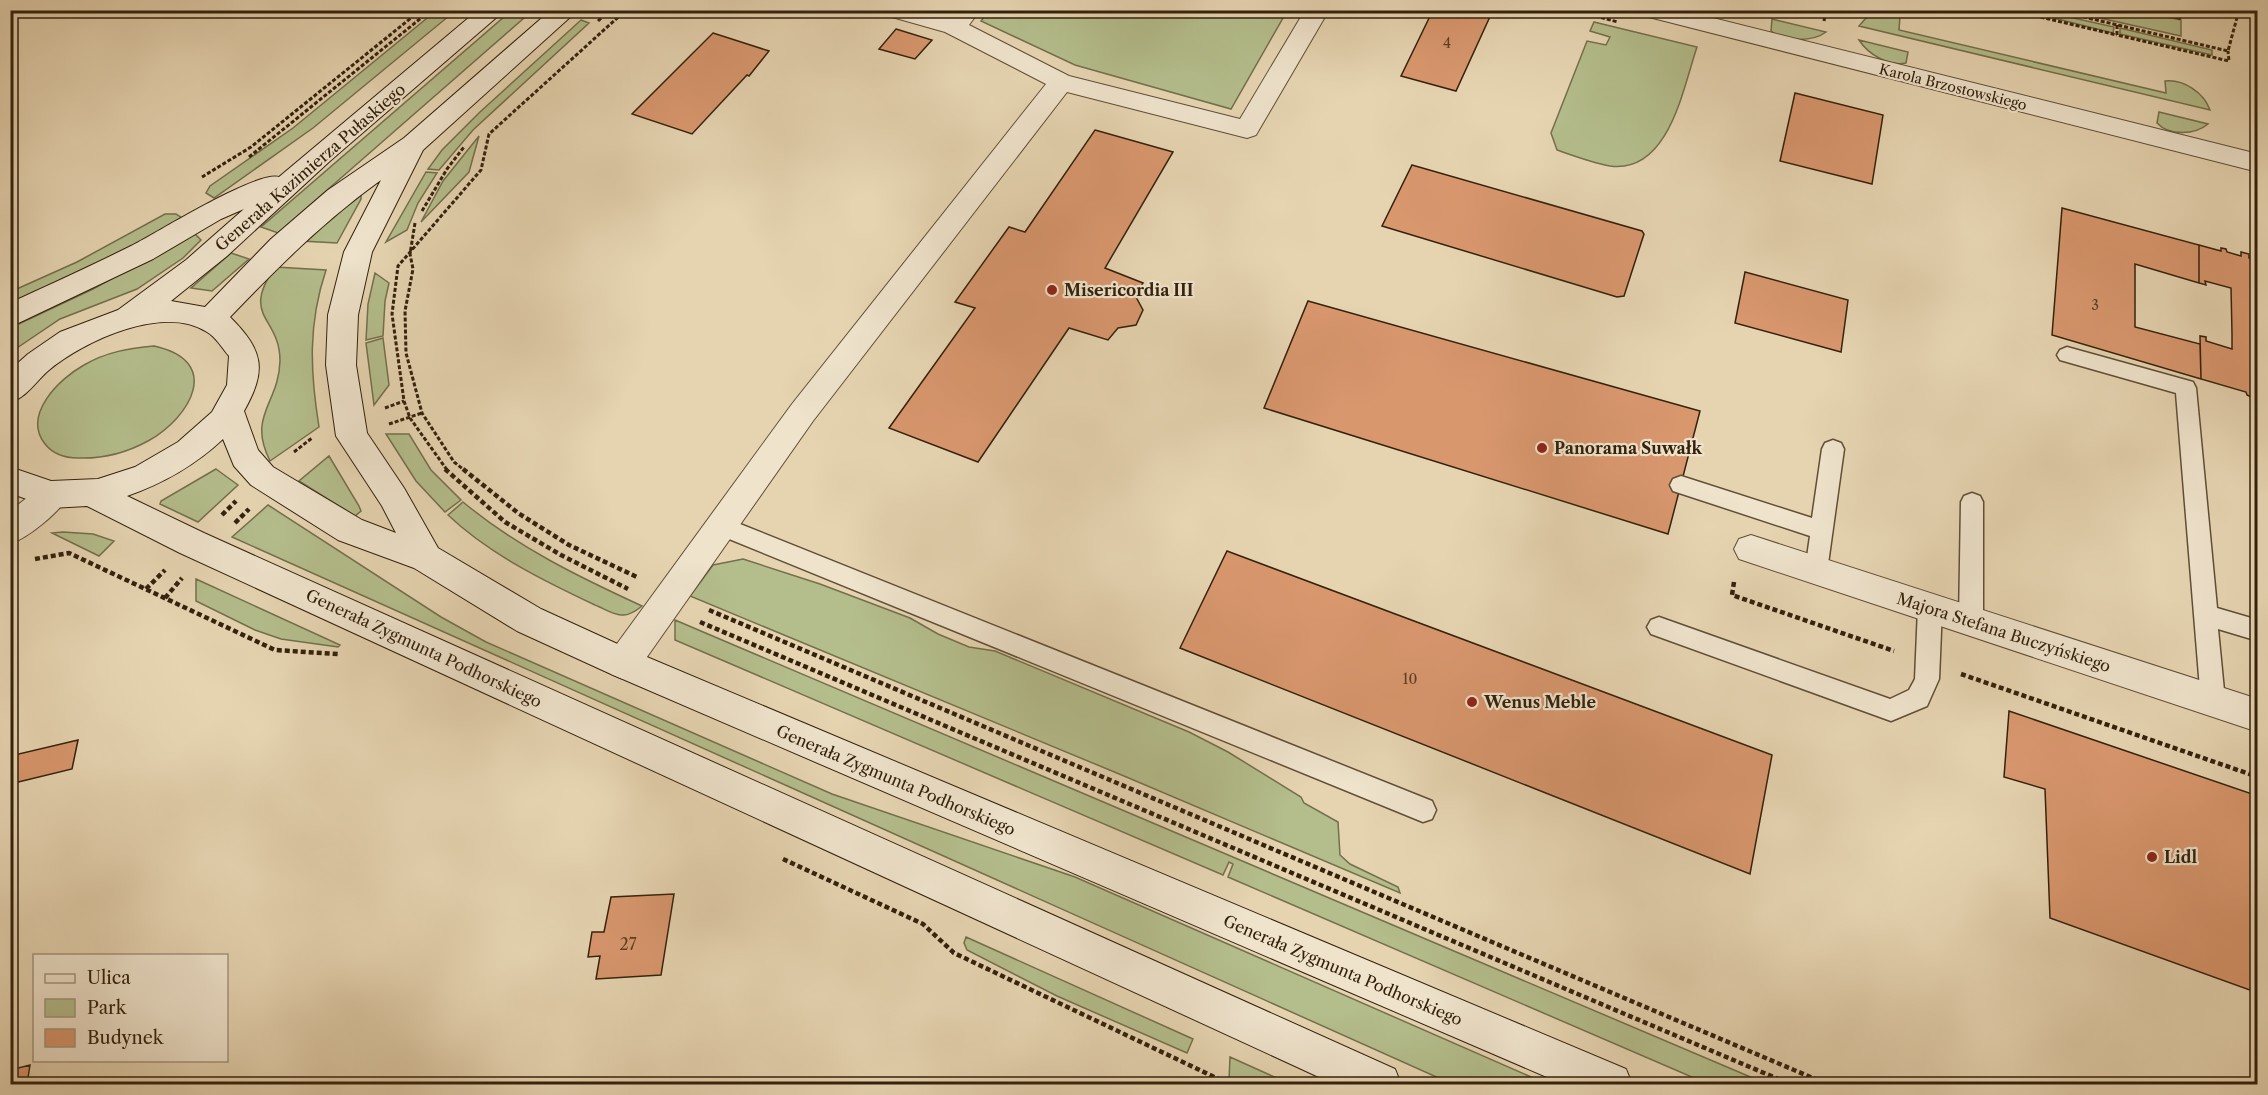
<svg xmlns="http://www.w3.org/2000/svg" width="2268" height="1095" font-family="'Libre Caslon Text',serif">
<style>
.green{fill:#b4bd8c;stroke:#746f4c;stroke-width:1.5}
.building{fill:#d9976e;stroke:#33210c;stroke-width:1.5}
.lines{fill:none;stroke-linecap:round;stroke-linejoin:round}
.service-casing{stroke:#604e35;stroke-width:3}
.minor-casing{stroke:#604e35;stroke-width:2}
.tertiary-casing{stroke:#604e35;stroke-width:2}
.secondary-casing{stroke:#33210c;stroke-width:2}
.path-far1{stroke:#33210c;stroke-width:3;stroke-dasharray:4 2;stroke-linecap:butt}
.path{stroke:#33210c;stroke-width:4.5;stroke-dasharray:5 3;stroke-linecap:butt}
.service{fill:#efe3cc;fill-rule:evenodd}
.minor{fill:#efe3cc;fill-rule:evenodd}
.tertiary{fill:#efe3cc;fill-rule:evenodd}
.secondary{fill:#efe3cc;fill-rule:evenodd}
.poi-dot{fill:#8f2418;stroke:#efe3cc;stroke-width:2}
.labels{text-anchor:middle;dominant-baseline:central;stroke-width:4.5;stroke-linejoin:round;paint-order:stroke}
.number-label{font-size:14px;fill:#5c3e24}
.far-street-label{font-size:14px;fill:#33210c;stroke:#efe3cc}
.street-label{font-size:16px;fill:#33210c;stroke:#efe3cc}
.poi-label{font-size:16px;font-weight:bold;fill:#33210c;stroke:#efe3cc;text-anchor:start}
.near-number-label{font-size:16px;fill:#5c3e24}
</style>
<rect width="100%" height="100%" fill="#e6d4b1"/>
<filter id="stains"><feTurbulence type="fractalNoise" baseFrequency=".00333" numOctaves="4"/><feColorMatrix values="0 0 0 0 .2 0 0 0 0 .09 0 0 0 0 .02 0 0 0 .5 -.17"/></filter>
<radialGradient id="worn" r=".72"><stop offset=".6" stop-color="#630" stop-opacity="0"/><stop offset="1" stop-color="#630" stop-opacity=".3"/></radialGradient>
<path class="green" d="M437,10L455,11L313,128L214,198L206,193L210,186L293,128Z
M990,10H1287V11L1231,109L1075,65L981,21Z
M511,11H532L278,233L261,227Z
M2026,11H2042L2114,27L2113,33Z
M2068,11H2139L2181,20V36Z
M1880,14L1900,16L1899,30L2166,93L2165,81C2184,79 2204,93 2210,110L1859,26L1866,18Z
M1772,19L1826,32C1813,42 1784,42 1771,31Z
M581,20L589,23L473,130L439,170L428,169L442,150L480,112Z
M1594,22L1697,47C1683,88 1669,174 1610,166C1593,163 1574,156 1557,150L1551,133L1587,41L1606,45L1610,37L1590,31Z
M2120,28L2212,50V55L2120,34Z
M1859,40L1908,52L1906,63C1889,67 1868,54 1859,40Z
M2159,112L2208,124C2195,135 2169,136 2157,123Z
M479,136L469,172L421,222L443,181Z
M426,172L437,173L418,203L407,230L386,242Z
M357,195H361V199L337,243L302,241Z
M165,214H176L182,218L125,250L11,305L10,292L77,262Z
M194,233L201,240L183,258L137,289L60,319L11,352L10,328L93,289Z
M231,253L249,259L212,291L191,288Z
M275,267L326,270C308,324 310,371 319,427L270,461C247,415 279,404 280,361C280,316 240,318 275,267Z
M375,273L389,283L385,301L383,336L366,340L368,304Z
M383,338L389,385L374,405L366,343Z
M154,346C223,361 191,417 148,441C126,453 103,459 78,458C66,458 53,454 45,444C22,415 59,379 84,365C106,352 130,348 154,346Z
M386,434H409L431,470L461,500L445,512L416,481Z
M329,456L359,506L361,511L355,516L299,481Z
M216,469L238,485L198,522L160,504L161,501Z
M463,502C517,547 579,577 642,606C636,611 629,616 621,615C613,615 603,608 595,605C544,581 489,554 448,515Z
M268,505L441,617L486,642L832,794L1075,877L1547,1084H1452L232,537Z
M63,532L93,534L114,541L99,556L52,533Z
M743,559L820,584L910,618L938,634L969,647L995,651L1189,732L1228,752L1301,797L1304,803L1338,822L1340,855L1350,864L1398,887L1400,893L1124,776L690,596L713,565Z
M196,579L340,645L338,647L281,639L255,630L196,601Z
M675,620L1767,1084H1708L1228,877L1233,864L1229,862L1223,875L675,640Z
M966,937L1193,1039L1187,1053L1057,996L967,950L964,943Z
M1230,1057L1290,1084H1235L1229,1081Z"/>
<path class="building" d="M1433,10H1493L1456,91L1401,76Z
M2144,10H2184L2180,19Z
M896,29L932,40L915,59L879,49Z
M713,33L769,51L749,76L747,75L692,134L632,114Z
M1795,93L1883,115L1872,184L1780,161Z
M1095,130L1173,152L1105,268L1143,283L1136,297L1143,310L1136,325L1118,328L1108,340L1069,328L978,462L889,428L975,308L955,302L1009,227L1025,232Z
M1412,165L1642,231L1644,234L1624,296L1617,297L1382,226Z
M2062,208L2199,245V283L2135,264V327L2200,344L2201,379L2052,335Z
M2199,245L2221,251V248L2226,249L2227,252L2241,256V252L2249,254V258L2258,261V395L2253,394V398L2247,395L2246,392L2201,379L2200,336L2206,337V341L2232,349V334L2231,288L2205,281L2206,285L2199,283Z
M1745,272L1848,300L1841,352L1735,323Z
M1308,301L1700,411L1668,534L1264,408Z
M1227,551L1772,755L1750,874L1180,648Z
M2009,711L2258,796V993L2050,918L2045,789L2004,777Z
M78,740L72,769L10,784V756Z
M674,894L661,975L596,979L600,956L588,957L592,932H604L611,897Z
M30,1065L27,1084H10V1070Z"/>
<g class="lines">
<defs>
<path id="service" d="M2067,347L2186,380L2193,382L2196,388L2217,608L2258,620V641L2218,629L2225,701L2222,709L2213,712L2204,709L2201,701L2176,393L2060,360L2057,355L2060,350Z
M1833,440L1841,443L1844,449L1827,571L1824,578L1816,581L1808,578L1805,571L1810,536L1673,491L1670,485L1673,479L1681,476L1812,518L1822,449L1825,443Z
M1972,493L1980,496L1983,502V621L1979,628L1971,631L1963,628L1959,621L1961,502L1964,496Z
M720,516L1432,801L1436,810L1432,819L1423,822L712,532L709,525L712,518Z
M1930,598L1938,601L1942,608L1939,679L1927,706L1891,721L1651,634L1647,627L1651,620L1659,617L1890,699L1909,690L1915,679L1918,608L1922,601Z"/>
<path id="minor" d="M881,10H922L949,18L955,10H980L969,25L1069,76L1240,119L1305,10H1329L1256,135L1247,138L1067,92L813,421L635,674L623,679L611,674L606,663L611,652L792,404L1046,84L945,32L885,15Z
M1637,10H1681L2258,154V172L1641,15Z
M1751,535L2258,699V732L1739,559L1734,549L1739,539Z"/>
<path id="tertiary" d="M53,482L64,486L69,495C60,512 29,537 10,544V511L42,486Z"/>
<path id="secondary" d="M478,10H505L331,160L227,256L171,301L205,307L271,239L328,190L404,138L551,10H578L423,150L372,252L358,315L356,365L367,433L404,488L438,548L541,609L635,652L1626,1069L1632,1084H1563L611,674L517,631L414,568L338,540L251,485L234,466L223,439C194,466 164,483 127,496L204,533L1395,1069L1401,1084H1334L180,553L87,506L51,508L10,493V467L51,481L98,479L135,467L178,442L212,412L227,385L229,356C222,348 216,337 207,332C163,304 84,341 49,370C36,381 27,397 10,403V370L28,354L60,332L118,310L186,260L244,209L221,219L153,259L10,327V303C51,284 91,266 131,246C157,233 255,171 279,177ZM381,180L344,252L328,315L326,365L336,436L382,506L396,533L362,520L273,467L258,450L244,411C267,370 264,351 230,317C278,267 324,221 381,180Z"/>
</defs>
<use href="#service" class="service-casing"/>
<use href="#minor" class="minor-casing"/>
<use href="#tertiary" class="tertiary-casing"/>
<use href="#secondary" class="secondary-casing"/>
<path class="path-far1" d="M1572,10L1618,22
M2012,10L2023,13
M2054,10L2228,51L2239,10
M2023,13L2117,35
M598,21L610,10
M1824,21L1826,10
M2117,25V35L2229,61L2228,51
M249,157L431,10
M202,177L251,147L421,10
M422,211L447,169L464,147
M415,223L410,254L413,269L405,311L406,353L422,413L454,462L464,470
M385,408L404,401
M389,424L422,413
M294,452L312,438
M447,470L410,418L404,401L392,314L398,266L481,170L489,134L626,10"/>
<path class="path" d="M445,469L505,522L561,555L628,589
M463,469L518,513L569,545L637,577
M222,515L236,501
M235,523L249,509
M35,559L69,553L275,650L338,654
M1734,582L1732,595L1894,651
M146,589L165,570
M165,598L182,578
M709,610L1827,1084
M700,622L1790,1084
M1961,674L2258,777
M783,859L923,924L954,953L1229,1084"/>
<use href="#service" class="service"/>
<use href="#minor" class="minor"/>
<use href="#tertiary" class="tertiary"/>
<use href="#secondary" class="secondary"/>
</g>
<g class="poi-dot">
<circle cx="1052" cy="290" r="6"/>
<circle cx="1542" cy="448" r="6"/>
<circle cx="1472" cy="702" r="6"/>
<circle cx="2152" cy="857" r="6"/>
</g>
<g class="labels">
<g class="number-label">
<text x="1447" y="43">4</text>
<text x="2095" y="305">3</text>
<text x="1410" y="679">10</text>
</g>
<g class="far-street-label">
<text transform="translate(1953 87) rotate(14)">Karola Brzostowskiego</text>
</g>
<g class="street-label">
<text transform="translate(310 167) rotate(-41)">Generała Kazimierza Pułaskiego</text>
<text transform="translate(2004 632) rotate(18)">Majora Stefana Buczyńskiego</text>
<text transform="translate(424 648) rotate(25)">Generała Zygmunta Podhorskiego</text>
<text transform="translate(896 780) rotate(23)">Generała Zygmunta Podhorskiego</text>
<text transform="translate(1343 970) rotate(23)">Generała Zygmunta Podhorskiego</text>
</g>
<g class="poi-label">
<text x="1064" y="290">Misericordia III</text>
<text x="1554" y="448">Panorama Suwałk</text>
<text x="1484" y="702">Wenus Meble</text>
<text x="2164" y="857">Lidl</text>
</g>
<g class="near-number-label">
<text x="628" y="944">27</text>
</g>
</g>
<rect width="2268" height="1095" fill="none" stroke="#e6d4b1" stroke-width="36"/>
<rect x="12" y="12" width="2244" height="1071" fill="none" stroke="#33210c" stroke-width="3"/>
<rect x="18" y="18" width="2232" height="1059" fill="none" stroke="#33210c" stroke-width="1.5"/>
<rect x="33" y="954" width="195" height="108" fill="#efe3cc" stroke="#a4957f" stroke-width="1.5"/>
<rect x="45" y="974" width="30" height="9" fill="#efe3cc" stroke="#a4957f" stroke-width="1.5"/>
<text x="87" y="984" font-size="18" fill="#33210c">Ulica</text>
<rect x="45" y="999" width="30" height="18" fill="#b4bd8c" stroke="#a4957f" stroke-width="1.5"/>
<text x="87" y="1014" font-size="18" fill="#33210c">Park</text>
<rect x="45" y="1029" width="30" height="18" fill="#d9976e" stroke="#a4957f" stroke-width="1.5"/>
<text x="87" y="1044" font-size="18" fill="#33210c">Budynek</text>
<rect width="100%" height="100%" filter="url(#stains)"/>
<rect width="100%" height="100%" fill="url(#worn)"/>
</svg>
